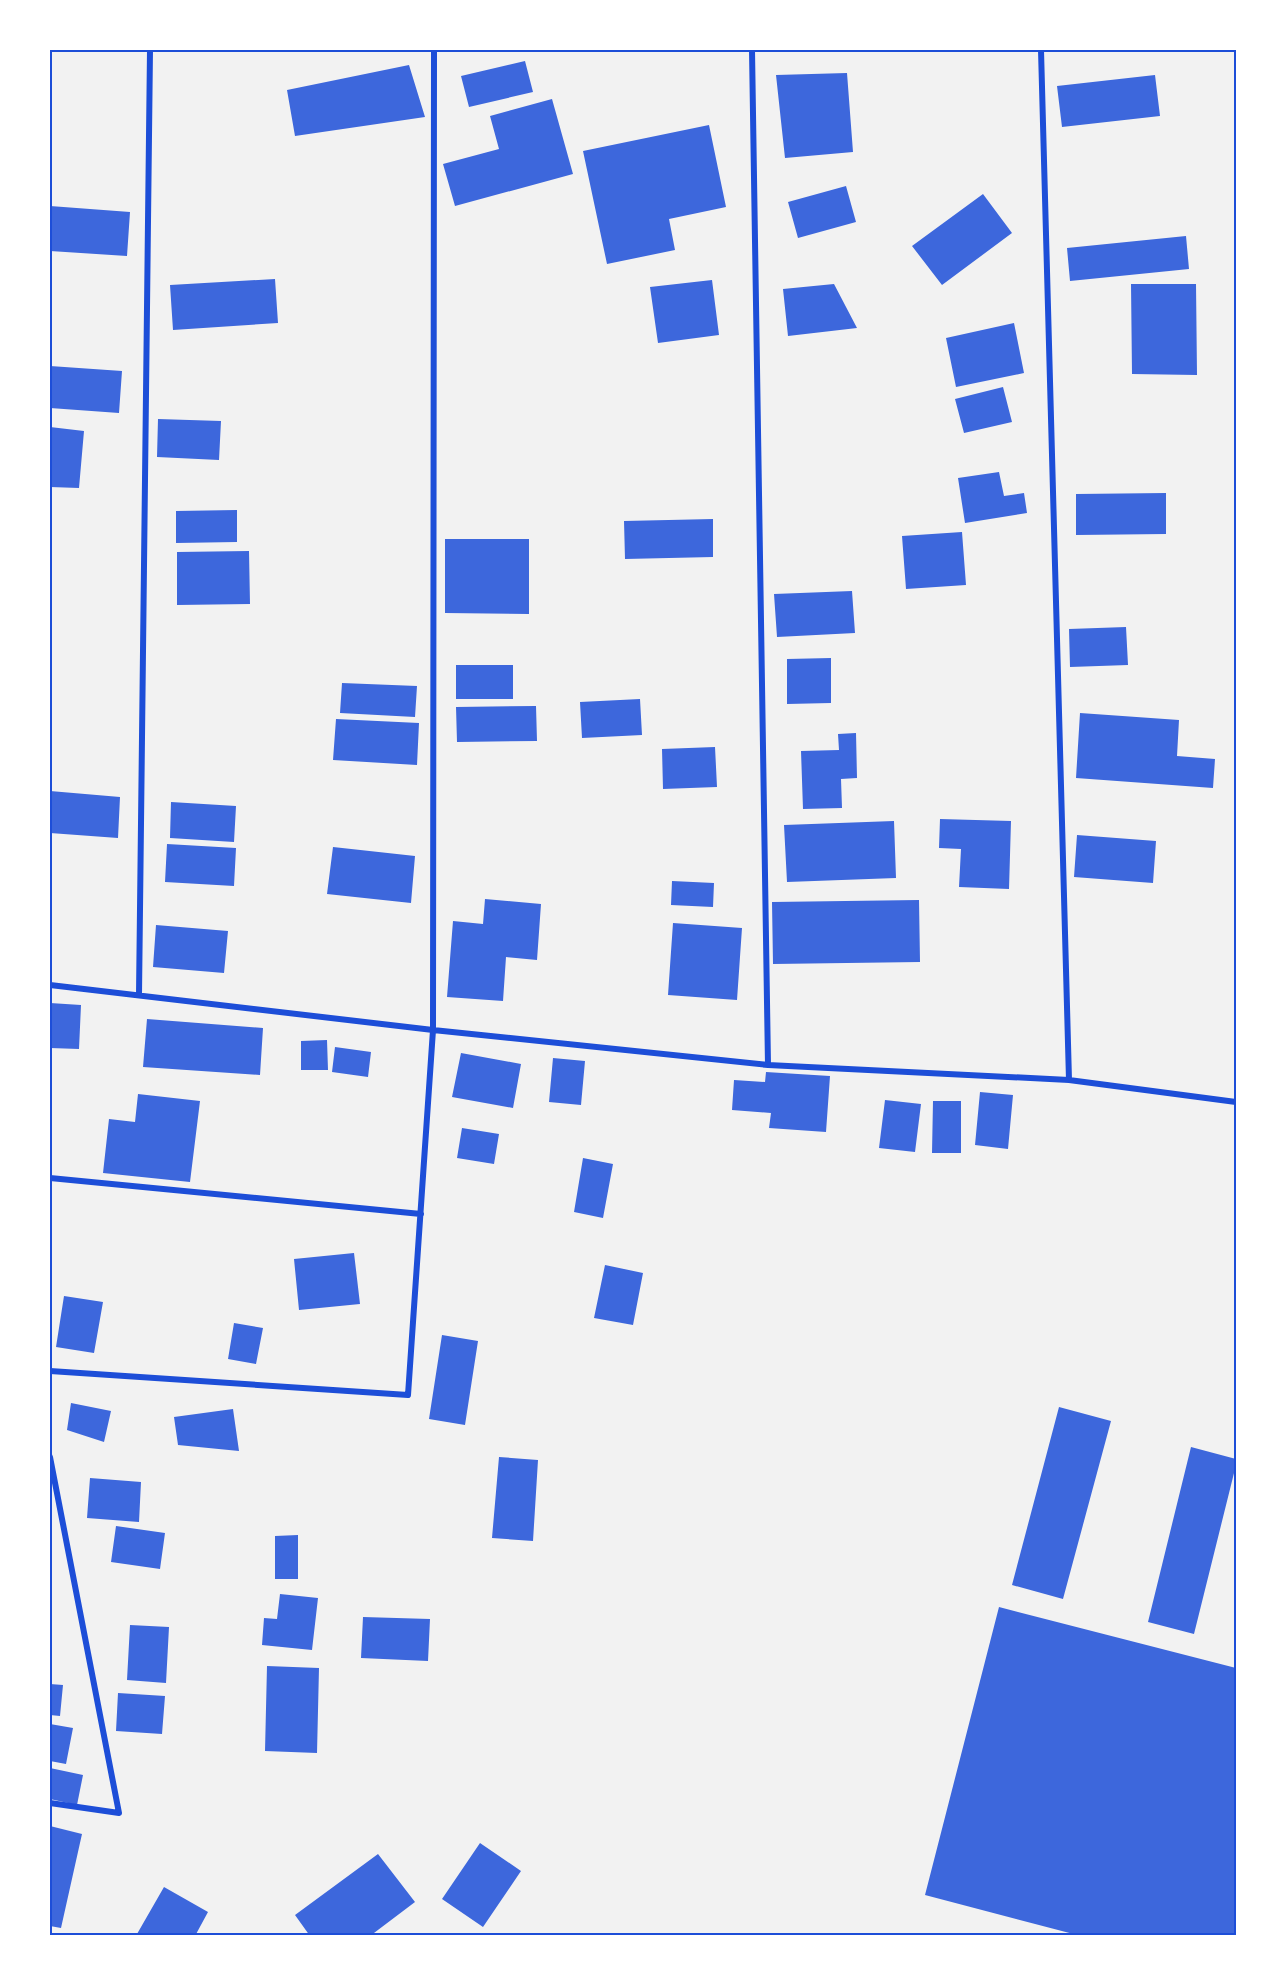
<svg xmlns="http://www.w3.org/2000/svg" width="1286" height="1985" font-family="'Source Sans 3',sans-serif">
<style>
.building{fill:#3d67dc}
.lines{fill:none;stroke-linecap:round;stroke-linejoin:round}
.minor{stroke:#1d4ed8;stroke-width:6}
.neatline{fill:none;stroke:#1d4ed8;stroke-width:2}
</style>
<rect width="100%" height="100%" fill="#f2f2f2"/>
<path class="building" d="M525,61L533,92L469,107L461,76Z
M409,65L425,117L295,136L287,90Z
M847,73L853,152L785,158L776,75Z
M1155,75L1160,116L1062,127L1057,86Z
M552,99L573,174L455,206L443,164L499,149L490,116Z
M709,125L726,207L669,219L675,250L607,264L583,151Z
M846,186L856,222L798,238L788,202Z
M983,194L1012,233L942,285L912,246Z
M50,206L130,212L127,256L50,251Z
M1186,236L1189,269L1070,281L1067,248Z
M275,279L278,323L173,330L170,285Z
M712,280L719,335L658,343L650,287Z
M834,284L857,328L788,336L783,289Z
M1131,284H1196L1197,375L1132,374Z
M1014,323L1024,373L956,387L946,338Z
M50,366L122,371L119,413L50,408Z
M1003,387L1012,422L964,433L955,399Z
M158,419L221,421L219,460L157,457Z
M50,427L84,431L79,488L50,487Z
M999,472L1004,496L1024,493L1027,513L965,523L958,478Z
M1166,493V534L1076,535V494Z
M237,510V542L176,543V511Z
M713,519V557L625,559L624,521Z
M962,532L966,585L906,589L902,536Z
M445,539H529V614L445,613Z
M249,551L250,604L177,605V552Z
M852,591L855,633L777,637L774,594Z
M1126,627L1128,665L1070,667L1069,629Z
M831,658V703L787,704V659Z
M456,665H513V699H456Z
M342,683L417,686L415,717L340,713Z
M640,699L642,735L582,738L580,702Z
M536,706L537,741L457,742L456,707Z
M1080,713L1179,720L1177,756L1215,759L1213,788L1076,778Z
M336,719L419,723L417,765L333,760Z
M856,733L857,778L841,779L842,808L803,809L801,751L839,750L838,734Z
M715,747L717,787L663,789L662,749Z
M50,791L120,797L118,838L50,833Z
M171,802L236,806L234,842L170,838Z
M940,819L1011,821L1009,889L959,887L961,849L939,848Z
M894,821L896,878L787,882L784,825Z
M1077,835L1156,841L1153,883L1074,877Z
M167,844L236,848L234,886L165,882Z
M333,847L415,856L411,903L327,894Z
M672,881L714,883L713,907L671,905Z
M485,899L541,904L537,960L506,957L503,1001L447,997L453,921L483,924Z
M919,900L920,962L773,964L772,902Z
M673,923L742,928L737,1000L668,995Z
M156,925L228,931L224,973L153,967Z
M50,1003L81,1005L79,1049L50,1048Z
M147,1019L263,1028L260,1075L143,1067Z
M327,1040L328,1070H301V1041Z
M335,1047L371,1052L368,1077L332,1072Z
M461,1053L521,1064L513,1108L452,1097Z
M553,1058L585,1061L581,1105L549,1102Z
M766,1072L830,1076L826,1132L769,1128L771,1113L732,1110L734,1080L765,1082Z
M980,1092L1013,1095L1008,1149L975,1145Z
M138,1094L200,1101L190,1182L103,1173L109,1119L135,1122Z
M885,1100L921,1104L915,1152L879,1148Z
M933,1101H961V1153H932Z
M462,1128L499,1134L494,1164L457,1158Z
M583,1158L613,1164L603,1218L574,1212Z
M354,1253L360,1304L299,1310L294,1259Z
M605,1265L643,1273L633,1325L594,1318Z
M64,1296L103,1302L94,1353L56,1347Z
M234,1323L263,1328L256,1364L228,1359Z
M442,1335L478,1341L465,1425L429,1419Z
M71,1403L111,1411L104,1442L67,1430Z
M1059,1407L1111,1421L1063,1599L1012,1585Z
M233,1409L239,1451L178,1445L174,1417Z
M1191,1447L1236,1459V1465L1194,1634L1148,1622Z
M499,1457L538,1460L533,1541L492,1538Z
M90,1478L141,1482L139,1522L87,1518Z
M116,1526L165,1533L160,1569L111,1562Z
M298,1535V1579H275V1536Z
M280,1594L318,1598L312,1650L262,1645L264,1618L277,1619Z
M999,1607L1236,1668V1936H1081L925,1895Z
M363,1617L430,1619L428,1661L361,1658Z
M130,1625L169,1627L166,1683L127,1680Z
M267,1666L319,1668L317,1753L265,1751Z
M50,1684L63,1685L60,1716L50,1715Z
M118,1693L165,1696L162,1734L116,1731Z
M50,1724L73,1728L66,1764L50,1761Z
M50,1768L83,1775L77,1805L50,1799Z
M50,1826L82,1834L61,1928L50,1926Z
M480,1843L521,1871L483,1927L442,1899Z
M378,1854L415,1902L370,1936H310L295,1915Z
M164,1887L208,1912L195,1936H140L137,1934Z"/>
<g class="lines">
<path class="minor" d="M752,50L768,1065
M1041,50L1069,1080
M50,985L433,1030L768,1065L1069,1080L1236,1102
M139,995L150,50
M50,1178L421,1214
M50,1371L408,1395L433,1030L434,50
M50,1457L119,1813L50,1803"/>
</g>
<rect width="1286" height="1985" fill="none" stroke="#ffffff" stroke-width="102"/>
<rect x="51" y="51" width="1184" height="1883" class="neatline"/>
</svg>
